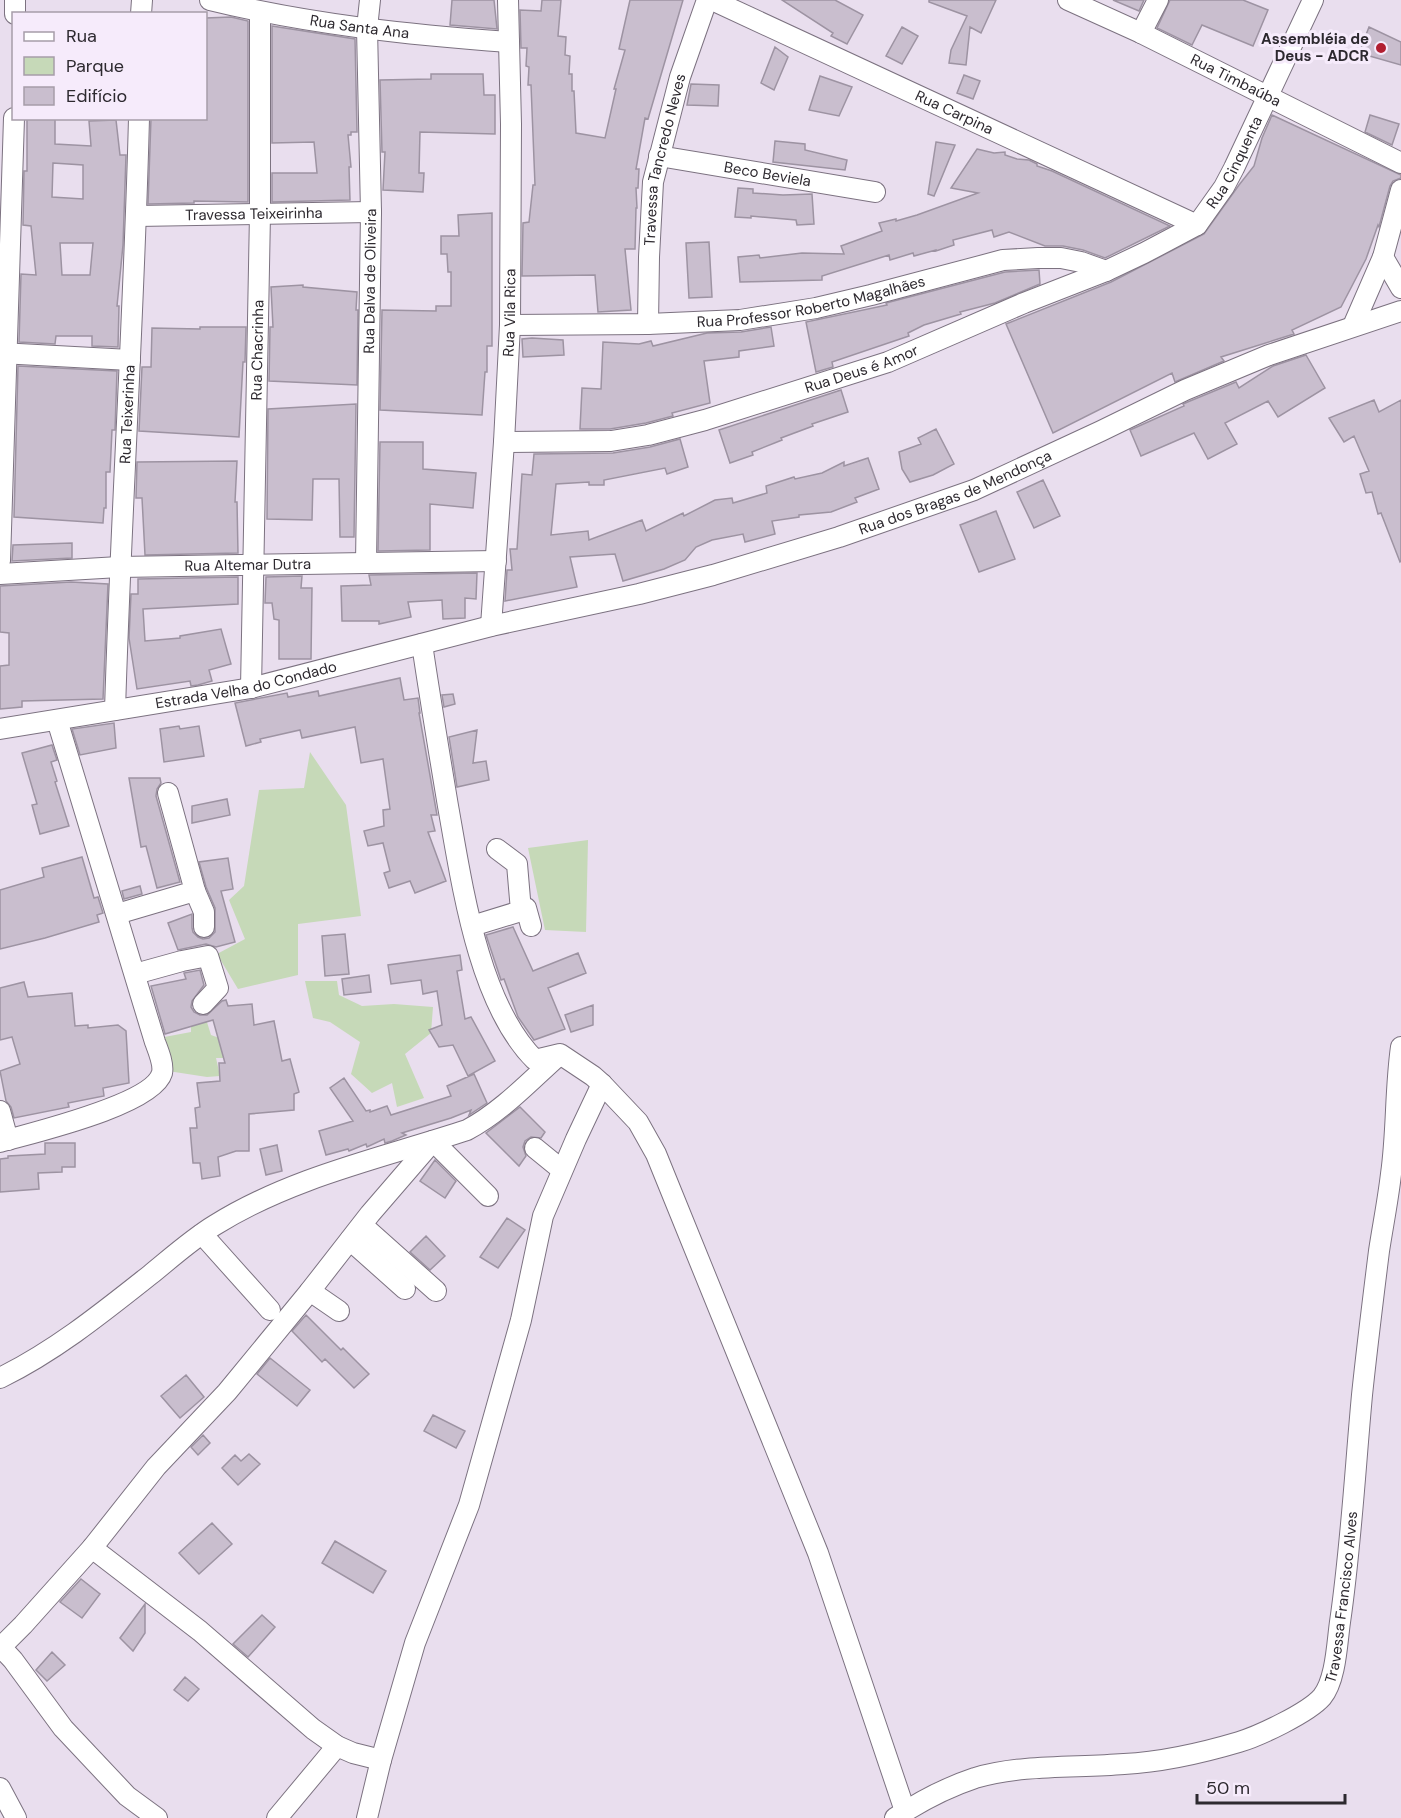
<svg xmlns="http://www.w3.org/2000/svg" width="1401" height="1818" font-family="'DM Sans',sans-serif">
<style>
.green{fill:#c6d9b8}
.building{fill:#c9bece;stroke:#9d93a2;stroke-width:1.5;fill-rule:evenodd}
.lines{fill:none;stroke-linecap:round;stroke-linejoin:round}
.minor-casing{stroke:#7c7280;stroke-width:22}
.minor{stroke:#fff;stroke-width:20}
.poi-dot{fill:#b11e30;stroke:#f6ebfb;stroke-width:2}
.labels{text-anchor:middle;dominant-baseline:central;stroke-width:6;stroke-linejoin:round;paint-order:stroke}
.street-label{font-size:15px;fill:#2d292f;stroke:#f6ebfb}
.poi-label{font-size:15px;font-weight:bold;fill:#2d292f;stroke:#f6ebfb;text-anchor:end}
</style>
<rect width="100%" height="100%" fill="#e9deee"/>
<path class="green" d="M310,752L346,805L361,916L298,924V975L238,989L217,954L245,939L229,900L244,886L259,790L304,788Z
M588,840L586,932L545,930L528,848Z
M305,981H337L339,995L362,1006L394,1004L433,1007L431,1033L405,1054L424,1098L397,1107L392,1083L372,1093L351,1074L360,1042L330,1022L313,1018Z
M206,1019L211,1035L222,1039L230,1058H216L220,1076L207,1077L168,1071L159,1038L191,1032V1024Z"/>
<path class="building" d="M452,0H494L497,29L450,25Z
M542,0H561L558,36L566,37L565,55L570,56L569,74H572V91H574L576,133L605,138L616,89H614L625,50L619,49L630,0H683L648,119L645,118L636,169H639L638,188H636L637,208H636L635,249H625L631,310L598,312L595,275L522,276L523,223L529,222L533,185H535L531,85H528L529,67L526,66L527,48H521L520,10L541,11Z
M782,0H835L863,15L847,44L831,36L833,33Z
M929,0H996L981,33L970,27L966,65L949,63L951,50L967,16L929,2Z
M1113,0H1144L1139,11Z
M1170,0H1243L1268,10L1253,46L1202,25L1192,45L1157,28Z
M231,17L248,21V202L194,201V203L148,204L151,118H206V18Z
M272,26L355,39L357,132H351V135H348L351,167H349L350,200L272,202V173H317L314,142L272,143Z
M902,27L918,36L902,64L886,56Z
M1369,27L1401,42V65L1359,53Z
M775,47L788,57L774,90L761,83Z
M431,74H483L484,95H495V134L420,132L419,173H424L423,192L383,190L385,152H382L380,80L431,79Z
M964,75L980,81L973,99L957,93Z
M820,76L852,87L839,116L809,110Z
M691,84L719,85L718,106L687,105Z
M1272,115L1401,175V178L1393,181L1390,186L1379,227L1378,225L1366,259L1341,307L1292,330L1294,334L1221,357L1224,361L1175,382L1172,373L1053,433L1006,324L1111,282L1204,234L1239,185L1254,166L1262,138Z
M1370,115L1399,124L1392,145L1365,132Z
M27,118H55V144L91,146L89,121L116,120L120,155H126L123,245L117,306H119L118,347L92,346V336H56L55,344L19,342L21,274L36,275L31,226L23,225L24,171H27ZM53,163L83,165V199L52,197ZM60,243H93L90,275H62Z
M775,141L805,144V150L847,160L845,170L773,162Z
M936,142L955,145L934,196L928,194Z
M977,149L994,153L1005,152V155L1017,159L1029,160L1037,164V166L1052,171L1170,226L1105,258L1083,250L1063,246H1045L1009,232L994,237L992,230L953,240L954,245L936,251V250L914,256L913,253L890,260L889,255L822,276V280L740,282L738,257L759,255L760,258L802,253L844,254L841,246L882,231L879,223L896,219V221L917,215L978,193L951,188Z
M738,188L753,189V193L783,195L812,194L814,224L797,225L796,220L751,216V218L735,217Z
M492,213V346H487V372H485L482,415L380,410L382,310L436,311V306H451V272H448L447,254H441V236H459L458,215Z
M709,242L712,297L689,298L686,243Z
M1039,270L1040,284L995,303L960,312L961,314L924,325L908,333L909,336L832,362L833,367L816,372L806,322L887,305L886,303L1005,272Z
M303,285V287L357,292L356,310H358L357,385L269,381L270,327H273L271,287Z
M200,327H246L245,362H243L239,437L139,431L142,367H151L152,328L200,329Z
M771,327L774,346L739,351V357L704,361L710,403L672,413L673,416L646,423L610,429H580L582,388L601,389L603,342L639,344L651,341L653,346L707,333L741,332Z
M532,338L563,340L564,355L523,357L522,339Z
M1306,355L1325,388L1278,417L1268,401L1225,423L1237,444L1208,459L1194,433L1141,456L1130,430L1184,406L1183,404L1190,401L1236,382L1239,388L1273,366Z
M18,366L117,371L115,430H112L110,472H106V508H104L103,523L14,517Z
M841,390L848,412L812,424L813,426L781,438L782,440L752,452L753,455L730,463L719,430Z
M1374,400L1379,412L1401,400V561L1400,562L1381,513L1378,514L1372,492L1366,493L1360,474L1369,471L1354,436L1344,442L1329,418Z
M356,404L354,537H340L339,479H313L312,520L267,519L268,409Z
M936,429L954,464L933,475L910,482L902,469L899,452L921,444L918,438Z
M680,439L688,467L667,474L665,468L604,480V485H589V482L556,484L551,535L588,531L589,540L642,520L646,531L683,513L684,516L715,500L732,498L733,503L767,493L766,486L794,477L795,479L822,473L844,462V466L868,458L879,489L855,498L857,502L831,512L799,515V517L772,521L775,534L745,542L743,534L712,540L696,547L685,560L664,569L623,581L615,554L570,557L577,587L505,601L507,570H512L510,549H517L522,474L532,475L534,454L613,453L650,447Z
M380,442H423V469L476,473L473,508L430,504V550L378,551Z
M237,461L235,502H237L238,553L145,555L142,498H136L137,462Z
M1043,480L1060,516L1034,528L1017,492Z
M996,511L1015,559L979,572L960,525Z
M72,543V558L12,561L13,545Z
M477,573L476,599L465,598V618L443,619L442,600L408,602L411,617L379,624V621H342L341,586L371,585L369,575Z
M302,576L301,588H312L311,659H279V620L274,619L272,603H265L266,577Z
M238,577V604L143,609L145,641L180,638V636L221,629L231,664L209,670L212,681L198,685L191,686L190,681L137,689L129,638L131,594H138V579Z
M71,582L108,584L103,699L22,701V707L0,709V666L9,665V633L0,632V586Z
M400,678L404,700L418,698L420,713H419L437,815H431L435,831L428,832L446,881L415,893L410,881L389,888L384,873L390,871L383,843L368,846L364,831L384,826L383,810L390,809L383,759L361,763L355,727L302,738L300,730L260,739L261,742L246,746L235,703L287,693L288,697L318,691L319,696Z
M453,694L455,704L444,707L442,695Z
M114,723L116,748L80,755L72,729Z
M179,726L180,729L199,726L204,756L164,762L160,729Z
M477,730L473,763L486,761L489,780L457,787L449,737Z
M52,745L57,760L51,762L57,781L55,782L69,826L40,834L32,805L37,804L22,753Z
M129,778H160L161,783L157,789L156,796L180,882L157,888L146,846L141,847Z
M227,799L230,815L192,823V806Z
M82,857L94,898L98,897L103,913L97,915L99,922L45,938L0,949V890L44,877L42,868Z
M228,858L233,889L221,891L235,942L216,947L206,944L178,950L168,923L192,914V928L193,932L198,937L203,939L209,938L215,932V908L206,887L199,862Z
M140,886L142,894L124,899L122,891Z
M513,927L533,971L578,953L586,973L548,988L565,1029L534,1040L518,1017L504,979L501,980L486,935Z
M345,934L349,974L325,976L322,936Z
M460,955L462,970L457,971L465,1019L471,1017L495,1061L468,1076L453,1045L439,1047L429,1030L442,1025L437,991L423,994L421,980L391,984L388,965Z
M200,970L204,985L192,1001L191,1007L194,1012L200,1015H207L222,1001L226,1000L228,1006L252,1004L254,1025L274,1021L282,1061L290,1059L299,1092L294,1094V1110L249,1114V1151H236L218,1157L220,1176L202,1179L200,1163H193L190,1128H197L195,1108L200,1107L197,1083L220,1081L219,1063H225L213,1020L165,1034L151,986L186,979L184,973Z
M369,975L371,992L344,995L342,979Z
M24,982L28,997L72,993L75,1026L88,1025V1028L118,1025L126,1031L129,1083L103,1088L104,1096L68,1103L69,1107L14,1118L11,1107L6,1101L0,1071L20,1064L12,1037L0,1040V988Z
M593,1005V1025L571,1032L565,1015Z
M474,1074L487,1103L469,1115L471,1110L451,1118L402,1133L406,1135L392,1141L385,1143L384,1139L367,1147L366,1144L349,1151L348,1149L326,1155L319,1131L353,1121L330,1088L344,1078L366,1111L370,1110V1112L387,1106L391,1115L451,1096L447,1086Z
M520,1107L545,1132L541,1138L531,1137L525,1141L523,1147L526,1156L519,1166L486,1133Z
M45,1143H75V1167H62V1172L38,1173L39,1189L0,1192V1159L8,1158V1156L45,1154Z
M277,1145L282,1171L266,1175L260,1149Z
M435,1160L456,1181L445,1198L420,1181Z
M507,1218L525,1230L498,1268L480,1257Z
M426,1236L445,1256L430,1270L410,1252Z
M306,1315L341,1350L343,1348L369,1374L354,1388L325,1359L322,1362L292,1331Z
M270,1358L310,1390L297,1406L257,1374Z
M186,1375L204,1397L180,1418L161,1396Z
M433,1415L465,1431L456,1448L424,1431Z
M203,1435L210,1443L198,1455L191,1447Z
M249,1454L260,1464L238,1485L222,1468L235,1455L241,1461Z
M212,1523L232,1544L199,1574L179,1553Z
M335,1541L386,1571L373,1593L322,1563Z
M81,1579L100,1594L82,1618L60,1602Z
M145,1604V1633L133,1651L120,1638Z
M262,1615L275,1627L248,1657L233,1644Z
M52,1652L65,1665L47,1681L36,1670Z
M185,1677L199,1689L188,1701L174,1690Z"/>
<g class="lines">
<defs>
<g id="minor">
<path d="M15,0V14"/>
<path id="s1" d="M210,0C308,24 409,35 509,42"/>
<path id="s2" d="M712,0L1197,225"/>
<path id="s3" d="M1068,0L1141,33L1401,163"/>
<path d="M141,14L142,0"/>
<path d="M1141,33L1158,0"/>
<path id="s4" d="M659,156L875,192"/>
<path id="s5" d="M137,216L371,212"/>
<path d="M1383,257L1401,288"/>
<path id="s6" d="M648,324L649,257L653,182L680,77L707,0"/>
<path id="s7" d="M510,325L648,324L740,320L816,308L871,295L1003,260L1038,258H1061L1081,262L1106,271"/>
<path d="M1353,326L1383,257L1401,190"/>
<path d="M0,353L130,360"/>
<path id="s8" d="M504,442L611,441L648,435L705,420L888,362L1024,303L1106,271L1144,253L1197,225L1224,187L1234,168L1313,0"/>
<path d="M0,561L14,118"/>
<path id="s9" d="M366,563L371,212L367,28L370,0"/>
<path id="s10" d="M0,574L119,567L496,561"/>
<path id="s11" d="M491,626L504,442L510,325L511,124L508,0"/>
<path d="M422,644C430,698 439,752 448,806C462,884 478,1003 535,1060L560,1054L593,1076L602,1084L638,1122L656,1154L818,1553L905,1811"/>
<path id="s12" d="M251,688L260,214V12"/>
<path id="s13" d="M115,710C121,513 134,316 139,118"/>
<path id="s14" d="M0,729L251,688L491,626L639,594L713,575L839,537L974,490L1101,431L1185,390L1269,355L1401,311"/>
<path d="M195,891L204,912V927"/>
<path d="M521,911L526,908L531,926"/>
<path d="M117,914L195,891L168,793"/>
<path d="M472,926L521,911L517,864L497,849"/>
<path d="M135,974L182,961L208,956L218,988L203,1004"/>
<path d="M0,1111L8,1140"/>
<path d="M433,1141L488,1196"/>
<path d="M0,1142C31,1133 153,1105 162,1073C164,1064 158,1050 155,1042L57,720"/>
<path d="M535,1148L562,1170"/>
<path d="M362,1225L436,1291"/>
<path d="M202,1234L270,1310"/>
<path d="M350,1240L405,1289"/>
<path d="M310,1291L339,1311"/>
<path d="M0,1378C55,1351 102,1313 150,1275C171,1258 192,1239 215,1225C292,1177 382,1158 467,1130C501,1112 529,1082 558,1056"/>
<path d="M92,1548L200,1631L313,1729L337,1746L353,1753L381,1760"/>
<path d="M0,1646L13,1660L63,1728L127,1796L157,1818"/>
<path d="M0,1648L23,1625L92,1548L156,1467L227,1392L310,1291L370,1214L433,1141"/>
<path d="M0,1788L16,1818"/>
<path d="M277,1818L337,1746"/>
<path d="M367,1818L381,1760L415,1643L469,1505L521,1320L543,1216L576,1139L602,1084"/>
<path id="s15" d="M895,1818C919,1802 948,1787 975,1778C1023,1764 1075,1768 1124,1764C1163,1762 1202,1753 1239,1742C1259,1736 1308,1713 1322,1697C1336,1680 1337,1643 1340,1622C1351,1547 1355,1471 1362,1395C1367,1347 1373,1299 1379,1251C1383,1225 1388,1200 1391,1174C1397,1132 1395,1089 1401,1047"/>
</g>
</defs>
<use href="#minor" class="minor-casing"/>
<use href="#minor" class="minor"/>
</g>
<circle class="poi-dot" cx="1381" cy="48" r="6"/>
<g class="labels">
<g class="street-label">
<text stroke="none"><textPath href="#s1" startOffset="152">Rua Santa Ana</textPath></text>
<text stroke="none"><textPath href="#s3" startOffset="186">Rua Timbaúba</textPath></text>
<text stroke="none"><textPath href="#s2" startOffset="267">Rua Carpina</textPath></text>
<text stroke="none"><textPath href="#s6" startOffset="166">Travessa Tancredo Neves</textPath></text>
<text stroke="none"><textPath href="#s8" startOffset="807">Rua Cinquenta</textPath></text>
<text stroke="none"><textPath href="#s4" startOffset="110">Beco Beviela</textPath></text>
<text stroke="none"><textPath href="#s5" startOffset="117">Travessa Teixeirinha</textPath></text>
<text stroke="none"><textPath href="#s9" startOffset="282">Rua Dalva de Oliveira</textPath></text>
<text stroke="none"><textPath href="#s7" startOffset="303">Rua Professor Roberto Magalhães</textPath></text>
<text stroke="none"><textPath href="#s11" startOffset="314">Rua Vila Rica</textPath></text>
<text stroke="none"><textPath href="#s12" startOffset="338">Rua Chacrinha</textPath></text>
<text stroke="none"><textPath href="#s8" startOffset="368">Rua Deus é Amor</textPath></text>
<text stroke="none"><textPath href="#s13" startOffset="296">Rua Teixerinha</textPath></text>
<text stroke="none"><textPath href="#s14" startOffset="986">Rua dos Bragas de Mendonça</textPath></text>
<text stroke="none"><textPath href="#s10" startOffset="248">Rua Altemar Dutra</textPath></text>
<text stroke="none"><textPath href="#s14" startOffset="250">Estrada Velha do Condado</textPath></text>
<text stroke="none"><textPath href="#s15" startOffset="555">Travessa Francisco Alves</textPath></text>
</g>
<g class="poi-label">
<text x="1369" y="39">Assembléia de<tspan x="1369" dy="17">Deus - ADCR</tspan></text>
</g>
</g>
<rect x="12" y="12" width="195" height="108" fill="#f6ebfb" stroke="#a69da9" stroke-width="1.5"/>
<rect x="24" y="32" width="30" height="9" fill="#ffffff" stroke="#a69da9" stroke-width="1.5"/>
<text x="66" y="42" font-size="18" fill="#2d292f">Rua</text>
<rect x="24" y="57" width="30" height="18" fill="#c6d9b8" stroke="#a69da9" stroke-width="1.5"/>
<text x="66" y="72" font-size="18" fill="#2d292f">Parque</text>
<rect x="24" y="87" width="30" height="18" fill="#c9bece" stroke="#a69da9" stroke-width="1.5"/>
<text x="66" y="102" font-size="18" fill="#2d292f">Edifício</text>
<path d="M1197 1794v9h148v-9" fill="none" stroke="#2d292f" stroke-width="3"/>
<text x="1206" y="1794" font-size="18" fill="#2d292f" stroke="#f6ebfb" stroke-width="4.5" paint-order="stroke">50 m</text>
</svg>
